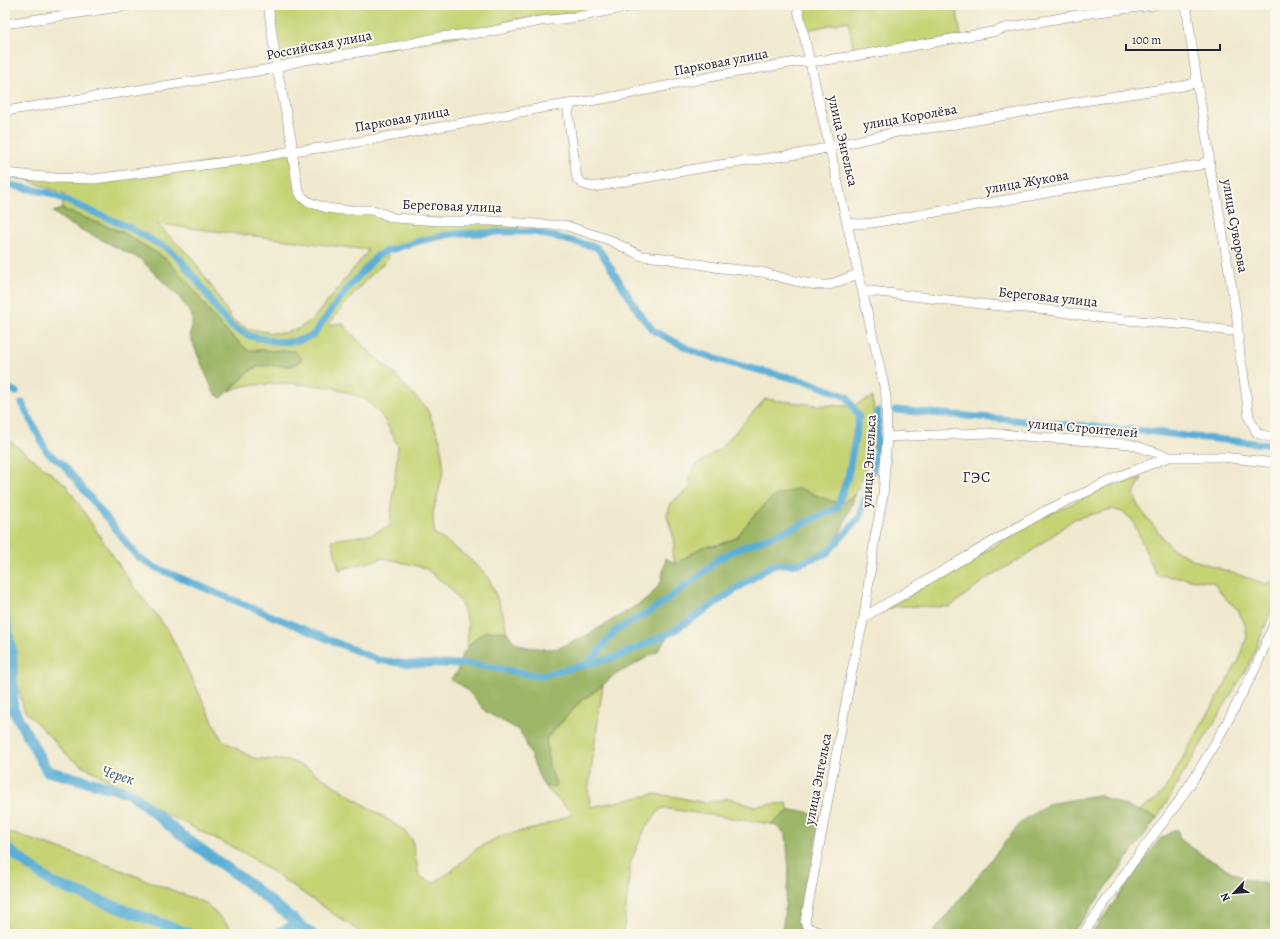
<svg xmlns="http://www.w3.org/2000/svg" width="1280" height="939" font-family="Alegreya,serif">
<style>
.green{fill:#c6d374;stroke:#747a58;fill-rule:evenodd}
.forest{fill:#9cb566;stroke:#5f6c50}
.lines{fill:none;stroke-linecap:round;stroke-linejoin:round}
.canal{stroke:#5aaed6;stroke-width:7}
.river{stroke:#5aaed6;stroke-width:11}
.minor-casing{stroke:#898685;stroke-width:10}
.minor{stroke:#fff;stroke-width:9}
.labels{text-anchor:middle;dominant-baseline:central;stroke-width:4;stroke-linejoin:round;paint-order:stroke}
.street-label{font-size:14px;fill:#22223b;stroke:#fbf7ec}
.neighbourhood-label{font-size:15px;letter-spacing:1px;fill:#22223b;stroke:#fbf7ec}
.water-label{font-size:15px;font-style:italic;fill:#385a79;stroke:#fbf7ec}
</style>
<rect width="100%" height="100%" fill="#fbf7ec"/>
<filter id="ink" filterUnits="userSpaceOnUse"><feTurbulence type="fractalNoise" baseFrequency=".025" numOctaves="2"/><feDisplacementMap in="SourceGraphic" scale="8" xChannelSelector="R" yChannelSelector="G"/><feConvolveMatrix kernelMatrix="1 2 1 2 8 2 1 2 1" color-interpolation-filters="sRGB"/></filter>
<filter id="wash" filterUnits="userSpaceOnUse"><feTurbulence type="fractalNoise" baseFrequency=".012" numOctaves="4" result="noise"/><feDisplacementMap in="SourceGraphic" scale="16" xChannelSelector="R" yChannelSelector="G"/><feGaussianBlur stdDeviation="0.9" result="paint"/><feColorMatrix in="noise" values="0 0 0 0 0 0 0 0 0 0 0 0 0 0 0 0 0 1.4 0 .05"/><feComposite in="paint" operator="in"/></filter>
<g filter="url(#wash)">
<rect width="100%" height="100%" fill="#f0e9cf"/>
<path class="green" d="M268,5H606L561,15L509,20L506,28L281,66Z
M797,5H956L961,37L855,56L848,21L803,31Z
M292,151L305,201L388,216L517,222L519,232L452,234L423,240L385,252L389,258L365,281L328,325L342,323L360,343L394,374L427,409L440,440L444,470L433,513L434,533L466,556L488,576L503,613L507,632L498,631L478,636L467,648L468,623L461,603L449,587L425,568L384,558L339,570L332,540L372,534L390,526L398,446L383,417L366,399L331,387L287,383L243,386L230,391L253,369L265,365L293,366L295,351L248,350L229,334L212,315L190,285L166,259L122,232L62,209L65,194L11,174L94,179ZM157,224L368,250V251L313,319L298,329L284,333H272L246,328L232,320L216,293L191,257Z
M873,397L875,442L856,494L841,504L820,497L754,515L736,538L718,545L702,547L676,564L672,555L675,542L667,516L671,503L692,486L688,478L695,466L720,449L765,399L815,405L852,406Z
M5,438L10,441L66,485L131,583L168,630L222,740L253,758L290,761L309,769L402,829L412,839L419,876L433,883L449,873L476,849L503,835L537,828L573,814L544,786H557L549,765L546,739L579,703L603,685L588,792L591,807L655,794L677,797L705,803L729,798L752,806L787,803L789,811L771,824L662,808L646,827L631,861L623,934H363L244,853L170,816L70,758L24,710L17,683L5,663Z
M1142,478L1134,493L1138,506L1171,548L1194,560L1266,584L1275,580V601L1250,663L1157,818L1139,811L1154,801L1165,789L1240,658L1247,637L1245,624L1238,610L1226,599L1213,582L1156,575L1132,519L1122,512L1112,509L1074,519L1025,556L986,579L950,607L899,606L884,610L1048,515L1107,487Z
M5,831L100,862L205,903L237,934H5Z"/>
<path class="forest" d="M62,209L122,232L166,259L190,285L212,315L229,334L248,350L295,351L301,357L300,362C285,370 269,362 254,368C247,371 229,392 221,398L214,393L196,351L190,335L192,326V315L179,297L140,259L68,223L53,212Z
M799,488L820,497L841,504L856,494L835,545L827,553L798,564L772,565L672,632L657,652L613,676L603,685L579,703L546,739L549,765L557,787L544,786L538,774L524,738L519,730L486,712L473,696L461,685L450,680L457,672L462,654L478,636L486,631L507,632L514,642L526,647L547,649L559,648L589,634L649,598L661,582L666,558L676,564L702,547L718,545L736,538L754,515L774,496Z
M1098,795L1157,818L1072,934H932L1021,822L1048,804Z
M789,811H804L820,817L800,934H782L789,870L786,835L776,825L771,824Z
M1177,829L1180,839L1205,857L1245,879L1275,886V934H1091L1160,839Z"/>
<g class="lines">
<path class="canal" d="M5,184L49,193L128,227L168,249L181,260L204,290L219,313L232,327L250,336L273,341L290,342L300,340L313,335L347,289L377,256L384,252L423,240L452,234L504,232H534L596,247L602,254L642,317L654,331L693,351L729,363L809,382L847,397L859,417L848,476L837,508L803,524L738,549L718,559L703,573L654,609L615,631L588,664
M5,386L16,392
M22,403L47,452L63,464L138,557L154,567L378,660L406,664H471L539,676L616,657L672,632L772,565L798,564L827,553L860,517L877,452L878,411
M896,410L1156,432L1185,436L1275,445"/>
<path class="river" d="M5,619L12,654L13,709L47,771L131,793L177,832L245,881L299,924
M5,847L52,883L189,934
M276,934L299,924L312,934"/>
</g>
</g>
<g filter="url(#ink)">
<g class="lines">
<defs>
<path id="minor" d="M268,5L277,68L292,143V151L329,147L392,136L547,107L603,99L720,75L802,61L810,62L855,56L992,32L1005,28L1083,14L1155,5
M797,5L883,381L886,397L887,437L883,496L875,537L864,617L852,670L805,922L808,928L824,934
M1186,5L1197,82L1209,152L1210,171L1217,199L1237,319L1240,357L1243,371L1249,417L1257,433L1262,435L1275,438
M5,24L132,5
M571,104L568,113L577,179L583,184L593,187L712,166L799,154L897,132L945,126L1077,102L1183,86L1197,82
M5,111L277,68L281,66L305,60L406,45L440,37L489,32L540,21L571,18L638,5
M5,173L55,178L94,179L250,159L292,151L298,190L302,197L311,203L327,208L342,210H373L394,218L439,221H492L550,225H564L607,239L642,256L664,258L721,268L761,272L795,281L817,285H829L858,274
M848,223L858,224L872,223L1035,195L1184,167L1201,165L1209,159
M862,290L990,305L1048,310L1102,318L1189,325L1230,331
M887,437L986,433L1130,444L1169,457H1222L1275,463
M864,617L1045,511L1125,474L1169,457
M1083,934L1133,862L1177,804L1198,772L1225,726L1255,669L1275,622"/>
</defs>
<use href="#minor" class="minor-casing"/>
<use href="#minor" class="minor"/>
</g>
</g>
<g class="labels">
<g class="street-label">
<text transform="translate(319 45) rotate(-11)">Российская улица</text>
<text transform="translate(721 62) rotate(-11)">Парковая улица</text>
<text transform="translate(910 117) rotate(-10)">улица Королёва</text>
<text transform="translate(402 119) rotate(-10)">Парковая улица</text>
<text transform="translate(843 141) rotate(77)">улица Энгельса</text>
<text transform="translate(1027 182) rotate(-10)">улица Жукова</text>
<text transform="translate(452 206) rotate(2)">Береговая улица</text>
<text transform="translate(1235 226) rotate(80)">улица Суворова</text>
<text transform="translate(1048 297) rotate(6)">Береговая улица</text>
<text transform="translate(1083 428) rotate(5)">улица Строителей</text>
<text transform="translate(869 461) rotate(-87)">улица Энгельса</text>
<text transform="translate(818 779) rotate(-79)">улица Энгельса</text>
</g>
<g class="neighbourhood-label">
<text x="977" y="477">ГЭС</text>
</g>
<g class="water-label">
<text transform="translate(118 775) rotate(18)">Черек</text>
</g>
</g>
<rect width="1280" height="939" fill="none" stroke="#fbf7ec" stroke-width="20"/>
<g transform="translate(1234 893) rotate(244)" stroke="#fbf7ec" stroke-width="3" paint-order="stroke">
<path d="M0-3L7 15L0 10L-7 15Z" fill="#22223b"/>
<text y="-6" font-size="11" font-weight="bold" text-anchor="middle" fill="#22223b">N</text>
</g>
<path d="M1126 44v6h94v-6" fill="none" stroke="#22223b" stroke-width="2"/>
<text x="1132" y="44" font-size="12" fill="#22223b" stroke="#fbf7ec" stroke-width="3" paint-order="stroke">100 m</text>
</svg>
